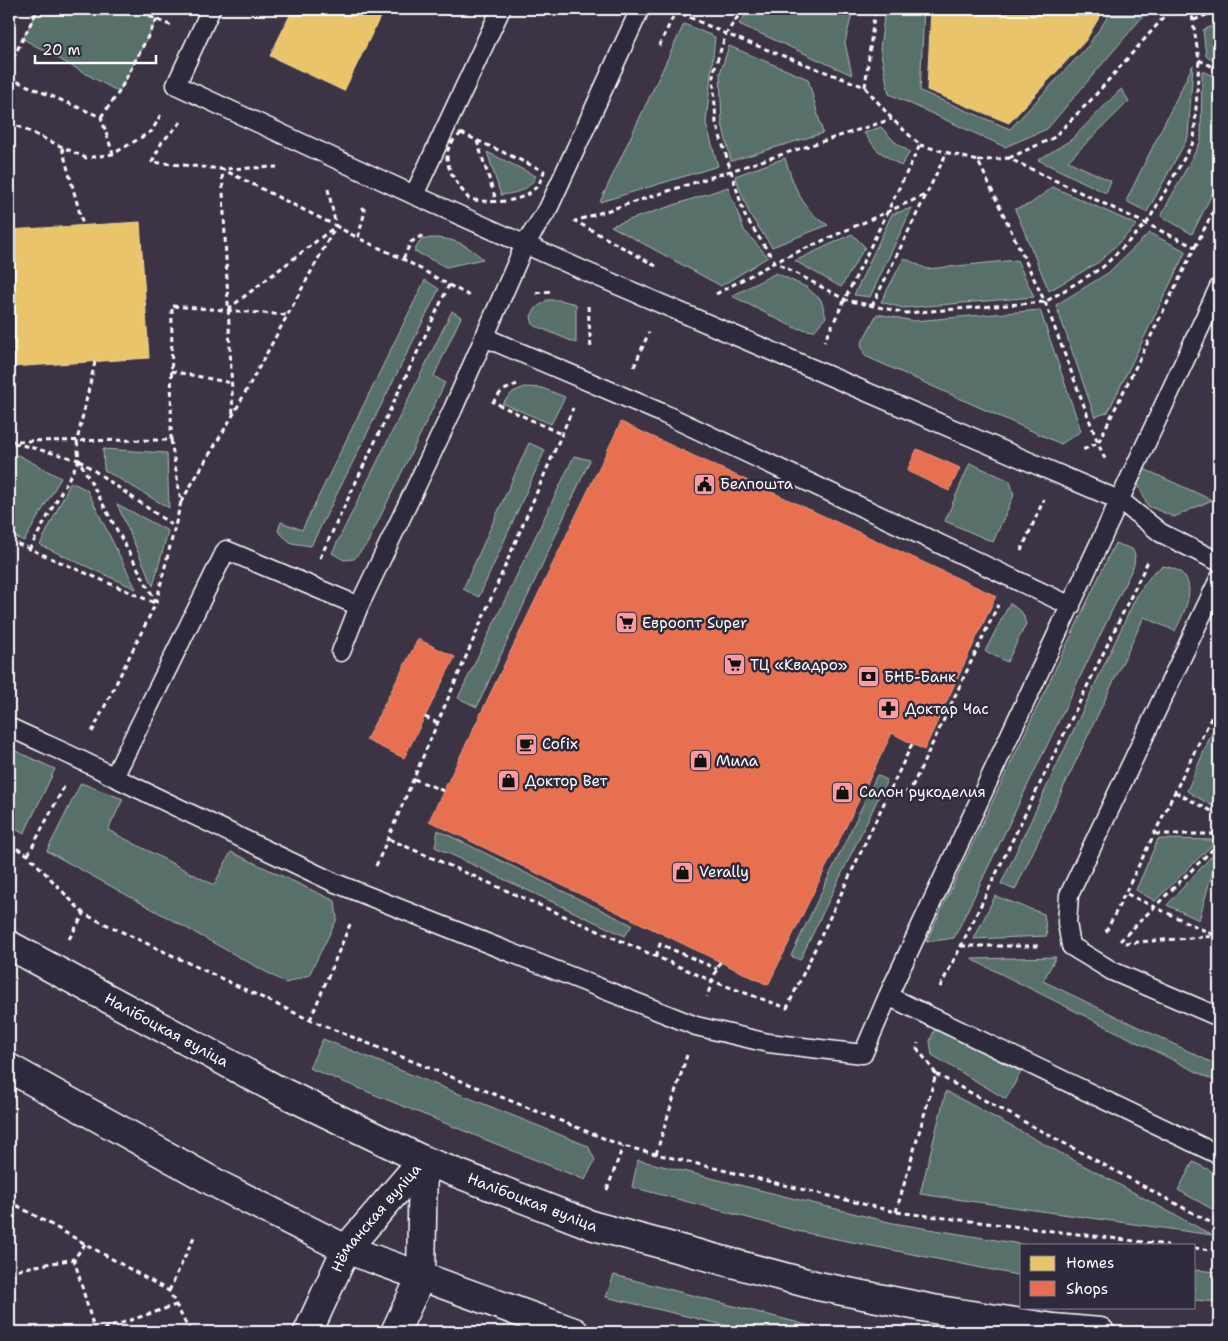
<svg xmlns="http://www.w3.org/2000/svg" width="1228" height="1341" font-family="'Shantell Sans',sans-serif">
<style>
.green{fill:#596f6a;stroke:#acb7b4}
.homes{fill:#e9c46a;stroke:#f0d697}
.shops{fill:#e76f51;stroke:#ee9a85}
.lines{fill:none;stroke-linecap:round;stroke-linejoin:round}
.lane-casing{stroke:#fff;stroke-width:21}
.secondary-casing{stroke:#fff;stroke-width:31}
.path{stroke:#fff;stroke-width:3;stroke-dasharray:5 4;stroke-linecap:butt}
.lane{stroke:#2f2a3d;stroke-width:18}
.secondary{stroke:#2f2a3d;stroke-width:28}
.labels{text-anchor:middle;dominant-baseline:central;stroke-width:5;stroke-linejoin:round;paint-order:stroke}
.poi-label{font-size:15px;fill:#fff;stroke:#2f2a3d;text-anchor:start}
.street-label{font-size:15px;fill:#fff;stroke:#2f2a3d}
</style>
<rect width="100%" height="100%" fill="#3c3444"/>
<filter id="ink" filterUnits="userSpaceOnUse"><feTurbulence type="fractalNoise" baseFrequency=".02" numOctaves="2"/><feDisplacementMap in="SourceGraphic" scale="10" xChannelSelector="R" yChannelSelector="G"/><feConvolveMatrix kernelMatrix="1 2 1 2 8 2 1 2 1" color-interpolation-filters="sRGB"/></filter>
<g filter="url(#ink)">
<path class="green" d="M38,9H133L157,19L119,92L23,39Z
M750,9H853L845,43L852,75L739,24Z
M885,9H924L920,91L1010,129L1088,46L1113,9H1149L1047,129L1005,147L889,94L880,49Z
M1219,23V63L1206,56L1203,30Z
M684,24L715,37L706,123L718,166L600,202Z
M729,46L808,79L823,133L731,161L722,123L720,73Z
M1193,65L1188,137L1147,212L1126,201Z
M1202,71L1219,79V180L1192,234L1161,216L1201,141Z
M1121,89L1129,101L1068,161L1111,181L1106,193L1038,160L1071,140Z
M881,127L895,142L910,152L901,166L877,150L864,133Z
M487,152L536,176C529,191 516,193 501,195Z
M785,158C793,184 803,212 828,225L772,247L750,215L735,176Z
M728,187L744,230L768,257L721,286L611,226Z
M1053,187L1137,225L1099,262L1049,291L1015,209L1030,204Z
M912,208L870,297L854,295L892,214Z
M1149,233L1186,251L1108,412L1095,417L1056,305L1108,273Z
M852,234L865,247L841,287L795,261Z
M431,238C454,238 466,244 483,259L446,267L414,251L421,240Z
M904,258L927,269L1017,260L1034,297L903,308L881,302Z
M776,273L806,287L821,300L826,317L814,331L795,328L732,296Z
M425,280L439,289L311,546L291,543L278,531L281,522L302,530Z
M547,300H560L576,304V343L533,325L531,316L536,308Z
M1040,310L1081,431L1061,444L865,356L861,344L877,314L914,321Z
M452,311L461,317L434,376L445,383L367,544L354,559L344,560L332,553Z
M524,387L542,388L565,397L551,424L502,403L513,392Z
M529,443L545,450L479,597L463,589Z
M103,449L167,453L169,508L104,470Z
M18,455L61,478L24,541L9,534V456Z
M574,456L590,460L477,707L458,698Z
M970,463L1010,481L1014,495L993,542L945,521Z
M1142,468L1212,500L1174,517L1148,506L1136,480Z
M71,482L87,490L136,589L40,545Z
M117,504L168,531L153,586Z
M1115,543L1132,549L1135,554L1134,565L954,938L926,942Z
M1163,566C1203,572 1188,606 1175,631L1144,617L1015,890L1001,884L1138,593L1153,573Z
M1010,603L1023,614L1026,624L1007,662L985,651Z
M1219,716V810L1187,791Z
M9,748L55,769L24,834L9,825Z
M877,775L887,780L800,960L791,956Z
M81,783L123,799L108,830L214,885L231,852L335,901L337,919L309,975L286,983L47,851Z
M438,830L632,925L625,936L435,847Z
M1158,839L1217,840L1155,901L1136,890Z
M1219,848L1199,920L1167,905Z
M995,896L1044,914L1047,936L974,939Z
M1056,957L1043,981L1219,1066V1083L971,959Z
M935,1028L1021,1072L1006,1099L932,1055L930,1041Z
M323,1039L588,1146L595,1160L585,1180L309,1068Z
M946,1091L1212,1235L920,1194Z
M638,1160L893,1223L1026,1245H1022V1276L797,1231L632,1187Z
M1193,1162L1219,1175V1213L1178,1190Z
M1194,1270L1219,1272V1302L1194,1300Z
M614,1275L834,1332H753L606,1297Z"/>
<path class="homes" d="M293,9H384L344,91L270,56Z
M931,9H1104L1086,40L1009,123L927,90Z
M140,222L149,358L11,367L9,329V230Z"/>
<path class="shops" d="M621,422L996,596L924,750L892,733L768,985L429,821Z
M917,449L960,468L949,491L907,471Z
M418,639L455,657L404,758L366,740Z"/>
<g class="lines">
<defs>
<path id="lane" d="M211,9L176,85L414,195L587,272L1121,501L1161,533L1219,562
M414,195L501,9
M484,337L662,413L1071,606
M1219,579L1069,895L1067,923L1071,946L1112,971L1219,1017
M341,652L359,606L453,409L525,244L548,209L640,9
M9,727C44,744 80,758 114,777L333,882L696,1026L768,1043L863,1054L888,996L1219,287
M114,777L226,550L359,606
M888,996L1219,1155"/>
<g id="secondary">
<path id="s1" d="M9,945L274,1088L423,1160L594,1226L818,1286L933,1309L1053,1328L1100,1332"/>
<path d="M9,1068L221,1186L346,1249L574,1332"/>
<path id="s2" d="M308,1332L346,1249L423,1160"/>
<path d="M395,1332L421,1277L423,1160"/>
</g>
</defs>
<use href="#lane" class="lane-casing"/>
<use href="#secondary" class="secondary-casing"/>
<path class="path" d="M133,9L172,26
M743,9L726,34L713,73L716,123L745,216L775,262L846,300L906,313L1045,302L1103,267L1147,223L1194,141L1199,60L1191,9
M1194,20L1219,10
M659,46L676,11L726,34L865,87L892,119L920,145L824,342
M1199,60L1219,70
M9,66L38,9
M9,78L101,117L113,154
M865,87L875,9
M101,117L119,92L157,19L158,9
M9,122L86,158L113,154L152,131L162,112
M181,122L162,142L152,162L222,169L277,167
M461,133L544,171C536,205 496,204 469,199C458,185 440,164 450,145C452,141 458,137 461,133Z
M477,141L495,197
M920,145L978,161L1045,302L1098,443L1080,451
M62,148L83,225
M1009,158L1053,138L1091,100L1171,9
M978,161L1008,158L1195,247L1098,443L1105,459
M328,189L336,226
M1195,247L1219,200
M403,259L411,242L425,234
M656,266L575,221L892,119
M449,285L470,296
M536,293L552,291
M716,294L775,262L925,195
M588,306L591,350
M872,306L947,152
M228,309L336,226L358,238L365,211L361,205
M634,367L649,332
M171,371L231,383
M517,384L502,391L493,402L561,434
M171,440L172,306L287,315
M9,441L171,440L181,502L156,603L92,732
M14,443L79,460L156,602
M79,460L175,527
M181,502L233,415L336,226L222,169L233,415
M9,540L155,603
M29,550L79,460L77,441L95,362
M1021,551L1044,499
M320,558L449,285L403,259L358,238
M425,717L438,723
M414,779L444,791
M1175,792L1219,815
M888,796L910,791L998,605
M1156,834H1219
M389,839L712,981L707,997
M9,844L28,855L84,914L310,1020L623,1146L896,1212L1168,1245
M28,855L65,785
M376,866L573,408
M1127,894L1216,936
M1219,911L1216,936L1219,937
M1106,932L1219,702
M69,939L84,914
M1120,941L1219,843
M1125,943L1216,936
M961,946H1041
M656,956L660,944L717,969
M720,962L712,981L787,1008L912,744
M940,987L961,946L1149,559
M310,1020L351,922
M936,1074L1219,1227
M656,1154L687,1055
M607,1190L623,1146
M9,1201L169,1291L190,1332
M896,1212L936,1074L917,1048L918,1043
M85,1244L74,1259L95,1332
M1194,1248L1219,1251
M9,1271L74,1259
M169,1291L194,1237
M95,1332L176,1305"/>
<use href="#lane" class="lane"/>
<use href="#secondary" class="secondary"/>
</g>
</g>
<defs>
<symbol id="civic-square" viewBox="-11 -11 22 22"><rect x="-9" y="-9" width="18" height="18" rx="4" fill="#ff9aa2" stroke="#2f2a3d"/><path d="M-.6-6.5H3V-4.5H.6V-3L4-1V1h2V6H-6V1h2V-1L-.6-3ZM-1.2 2.5V6h2.4V2.5Z" fill="#111"/></symbol>
<symbol id="supermarket-square" viewBox="-11 -11 22 22"><rect x="-9" y="-9" width="18" height="18" rx="4" fill="#ff9aa2" stroke="#2f2a3d"/><path d="M-6-5.5h2.5l.6 2H6L4.5 2H-2.5L-4.4-4H-6ZM-1.5 3.2a1.3 1.3 0 1 0 .1 0ZM3 3.2a1.3 1.3 0 1 0 .1 0Z" fill="#111"/></symbol>
<symbol id="bank-square" viewBox="-11 -11 22 22"><rect x="-9" y="-9" width="18" height="18" rx="4" fill="#ff9aa2" stroke="#2f2a3d"/><path d="M-6-4H6V4H-6ZM0-2.3a2.3 2.3 0 1 0 0 4.6a2.3 2.3 0 1 0 0-4.6Z" fill="#111"/></symbol>
<symbol id="pharmacy-square" viewBox="-11 -11 22 22"><rect x="-9" y="-9" width="18" height="18" rx="4" fill="#ff9aa2" stroke="#2f2a3d"/><path d="M-2-6h4v4h4v4h-4v4h-4v-4h-4v-4h4Z" fill="#111"/></symbol>
<symbol id="cafe-square" viewBox="-11 -11 22 22"><rect x="-9" y="-9" width="18" height="18" rx="4" fill="#ff9aa2" stroke="#2f2a3d"/><path d="M-5.5-4.5H6V0H3Q3 3.5 0 3.5H-2.5Q-5.5 3.5-5.5 0ZM3-3.2v2h1.7v-2ZM-6 4.5H4V6H-6Z" fill="#111"/></symbol>
<symbol id="shop-square" viewBox="-11 -11 22 22"><rect x="-9" y="-9" width="18" height="18" rx="4" fill="#ff9aa2" stroke="#2f2a3d"/><path d="M-5-2.5h2.3a2.7 3.5 0 0 1 5.4 0H5L5.5 6h-11ZM-1.5-2.5h3a1.5 2.3 0 0 0-3 0Z" fill="#111"/></symbol>
</defs>
<g fill-rule="evenodd">
<use href="#civic-square" x="692" y="472" width="25" height="25"/>
<use href="#supermarket-square" x="614" y="610" width="25" height="25"/>
<use href="#supermarket-square" x="722" y="652" width="25" height="25"/>
<use href="#bank-square" x="856" y="664" width="25" height="25"/>
<use href="#pharmacy-square" x="876" y="696" width="25" height="25"/>
<use href="#cafe-square" x="514" y="732" width="25" height="25"/>
<use href="#shop-square" x="688" y="748" width="25" height="25"/>
<use href="#shop-square" x="496" y="768" width="25" height="25"/>
<use href="#shop-square" x="830" y="780" width="25" height="25"/>
<use href="#shop-square" x="670" y="860" width="25" height="25"/>
</g>
<g class="labels">
<g class="poi-label">
<text x="720" y="484">Белпошта</text>
<text x="642" y="623">Евроопт Super</text>
<text x="750" y="665">ТЦ «Квадро»</text>
<text x="884" y="677">БНБ-Банк</text>
<text x="905" y="709">Доктар Час</text>
<text x="542" y="744">Cofix</text>
<text x="716" y="761">Мила</text>
<text x="525" y="781">Доктор Вет</text>
<text x="859" y="792">Салон рукоделия</text>
<text x="699" y="872">Verally</text>
</g>
<g class="street-label">
<text stroke="none"><textPath href="#s1" startOffset="179">Налібоцкая вуліца</textPath></text>
<text stroke="none"><textPath href="#s1" startOffset="584">Налібоцкая вуліца</textPath></text>
<text stroke="none"><textPath href="#s2" startOffset="134">Нёманская вуліца</textPath></text>
</g>
</g>
<rect width="1228" height="1341" fill="none" stroke="#2f2a3d" stroke-width="30"/>
<rect x="15" y="15" width="1198" height="1311" fill="none" stroke="#fff" stroke-width="2" filter="url(#ink)"/>
<rect x="1020" y="1244" width="175" height="65" fill="#2f2a3d" stroke="#827f8b"/>
<rect x="1030" y="1256" width="25" height="15" fill="#e9c46a" stroke="#827f8b"/>
<text x="1066" y="1268" font-size="15" fill="#ffffff">Homes</text>
<rect x="1030" y="1281" width="25" height="15" fill="#e76f51" stroke="#827f8b"/>
<text x="1066" y="1294" font-size="15" fill="#ffffff">Shops</text>
<path d="M35 55v8h121v-8" fill="none" stroke="#ffffff" stroke-width="2.5"/>
<text x="42" y="55" font-size="15" fill="#ffffff" stroke="#2f2a3d" stroke-width="4" paint-order="stroke">20 m</text>
</svg>
